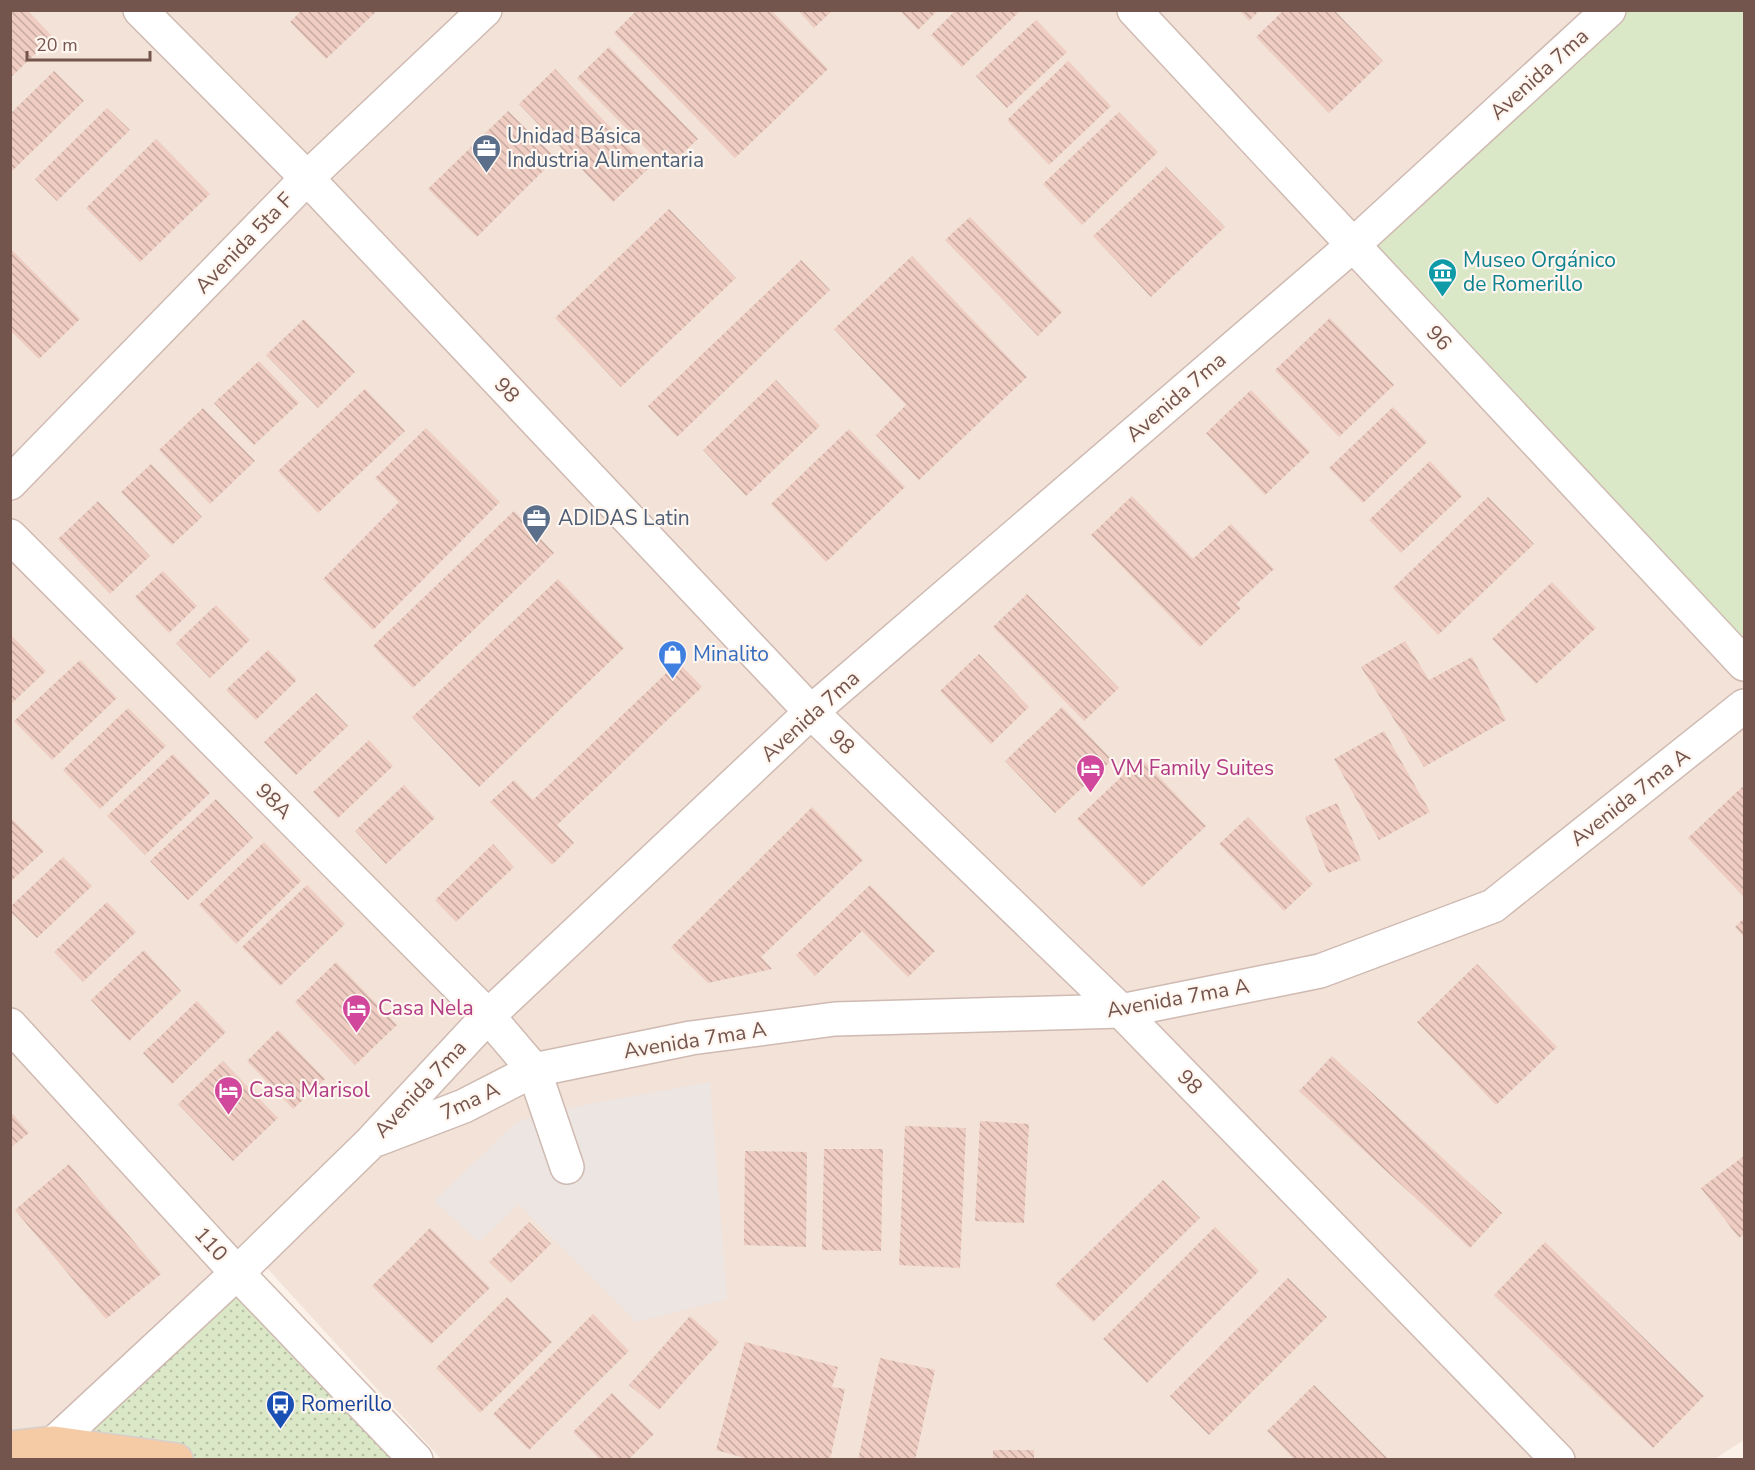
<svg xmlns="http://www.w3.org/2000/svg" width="1755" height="1470" font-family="'Nunito Sans',sans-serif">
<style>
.residential{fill:#f2e2d7}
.industrial{fill:#ece5e2}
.grass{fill:url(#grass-dots)}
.green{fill:#dae8c7}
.building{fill:url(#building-back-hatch)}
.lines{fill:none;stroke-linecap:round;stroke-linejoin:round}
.minor-casing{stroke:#cfbab2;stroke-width:36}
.major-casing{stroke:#d8cfcd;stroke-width:36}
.minor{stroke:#fff;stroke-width:33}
.major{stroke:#f5cba6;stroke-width:33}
.labels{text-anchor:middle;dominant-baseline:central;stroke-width:4.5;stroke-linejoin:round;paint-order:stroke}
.street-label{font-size:21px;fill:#74554e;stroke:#fef6ef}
.service-label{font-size:21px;fill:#4e5e75;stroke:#fef6ef;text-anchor:start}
.culture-label{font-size:21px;fill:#0d838f;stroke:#fef6ef;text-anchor:start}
.shop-label{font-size:21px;fill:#366cbe;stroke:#fef6ef;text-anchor:start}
.hotel-label{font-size:21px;fill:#b23c85;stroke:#fef6ef;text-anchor:start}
.transit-label{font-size:21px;fill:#164399;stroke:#fef6ef;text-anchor:start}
</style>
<defs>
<pattern id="grass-dots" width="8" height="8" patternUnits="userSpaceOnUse" patternTransform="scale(1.5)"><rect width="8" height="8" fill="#dae8c7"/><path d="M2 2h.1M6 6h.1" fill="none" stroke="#b5bfa4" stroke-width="1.8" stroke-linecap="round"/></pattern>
<pattern id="building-back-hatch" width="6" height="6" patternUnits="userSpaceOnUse" patternTransform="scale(1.5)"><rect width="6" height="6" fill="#efcdc2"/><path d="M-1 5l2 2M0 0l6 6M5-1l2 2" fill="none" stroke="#c6a9a0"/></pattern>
</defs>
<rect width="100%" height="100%" fill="#fbf1e9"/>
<path class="residential" d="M10,11H1609L1744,664V1440L1713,1460L441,1459L256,1256L54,1443L11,1448Z"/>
<path class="industrial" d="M710,1082L727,1299L636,1322L518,1204L479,1242L434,1201L518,1121L573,1107Z"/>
<path class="grass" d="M237,1273L416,1459L176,1460L54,1443Z"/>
<path class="green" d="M1609,11H1744V664L1353,245Z"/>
<path class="building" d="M10,10H27L53,37L10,78Z
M302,10H378L326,59L290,22Z
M637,10H771L828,69L735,158L614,33Z
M798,10H833L814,28Z
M899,10H938L918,30Z
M956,10H1021L962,67L931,35Z
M1239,10H1260L1249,21Z
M1284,10H1334L1383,61L1329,113L1256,37Z
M1036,20L1067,52L1007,108L976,76Z
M609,47L698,139L666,169L577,78Z
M1068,61L1111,106L1049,165L1007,120Z
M555,69L649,168L613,202L519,104Z
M54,71L84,101L10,173V114Z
M107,108L130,130L57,201L35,179Z
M508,111L556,158L477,237L428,189Z
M1119,112L1158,152L1082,225L1043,184Z
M156,139L210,194L140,262L86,208Z
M1166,167L1225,227L1151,297L1093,236Z
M669,209L736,278L621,387L555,318Z
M970,217L1062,312L1038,336L945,240Z
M10,248L80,319L39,359L10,330Z
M912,256L1027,377L919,480L876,435L906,405L834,329Z
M801,260L830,290L677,437L648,406Z
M1330,318L1394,385L1339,437L1275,370Z
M304,319L355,372L318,408L266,355Z
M259,361L299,403L254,445L214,403Z
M776,380L820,426L746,496L703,450Z
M365,389L405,431L318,513L278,471Z
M1251,390L1310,452L1265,495L1206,433Z
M1393,407L1427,442L1363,503L1329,468Z
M203,408L255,461L210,504L159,450Z
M426,428L500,502L373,630L323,579L399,502L375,478Z
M849,429L905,487L826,562L771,504Z
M1430,461L1462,496L1401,553L1369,520Z
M151,464L202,517L172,545L121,492Z
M1132,496L1193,559L1231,524L1274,569L1236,604L1241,608L1200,647L1091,535Z
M1488,497L1534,544L1438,635L1393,588Z
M98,501L150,556L110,594L58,539Z
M514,511L554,553L413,688L373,646Z
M163,571L197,606L169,633L135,597Z
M558,579L624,648L479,787L412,717Z
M1552,582L1596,628L1536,684L1492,639Z
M1027,594L1119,688L1084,721L993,627Z
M216,605L250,640L210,678L176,643Z
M10,634L46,671L10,705Z
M1405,641L1429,680L1472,657L1506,720L1424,767L1361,667Z
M268,650L297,680L256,720L226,690Z
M979,654L1029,707L991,744L940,691Z
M80,660L117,698L52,760L14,721Z
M678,662L702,687L557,825L574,843L552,865L490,802L514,780L533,800Z
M316,693L348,726L296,775L264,742Z
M1062,707L1112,760L1055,813L1005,761Z
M128,708L166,746L100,809L63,770Z
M1384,731L1430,812L1379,840L1334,759Z
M369,740L393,766L338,818L313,792Z
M173,754L210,793L145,855L107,816Z
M1141,758L1206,826L1142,887L1077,819Z
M404,785L435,818L386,864L355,831Z
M1742,787L1744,790V897L1688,838Z
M216,799L253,838L188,900L150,861Z
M1337,803L1361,860L1328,873L1305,817Z
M812,807L863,860L761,957L772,969L708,983L671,947Z
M10,817L44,851L10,882Z
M1248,817L1313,884L1284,911L1219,844Z
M264,842L301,881L236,944L199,905Z
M493,844L514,867L456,922L435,900Z
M63,857L92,886L37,938L10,911V907Z
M307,885L345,924L280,986L242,947Z
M870,885L935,951L908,977L862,931L815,976L796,955Z
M107,902L136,932L83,982L54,952Z
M1744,918V937L1735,927Z
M144,950L181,991L129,1041L91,1000Z
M336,962L397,1025L355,1065L295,1002Z
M1477,964L1557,1047L1496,1105L1417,1022Z
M197,1001L226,1032L172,1084L143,1053Z
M278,1030L325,1079L293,1109L247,1061Z
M1332,1056L1502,1213L1470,1248L1299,1091Z
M223,1061L278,1118L233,1161L178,1104Z
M10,1111L29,1133L10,1148Z
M980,1121L1029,1124L1024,1223L975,1221Z
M905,1126L966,1128L960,1268L899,1265Z
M824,1149H883L881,1251L822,1250Z
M745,1151L807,1152L806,1247L744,1245Z
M1744,1156V1234L1739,1238L1701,1188Z
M69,1164L161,1274L106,1319L15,1210Z
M1163,1180L1200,1218L1093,1322L1055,1285Z
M529,1222L551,1244L511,1283L489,1262Z
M1215,1227L1259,1271L1147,1383L1103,1339Z
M430,1228L490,1288L431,1344L372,1286Z
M1545,1242L1704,1396L1653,1448L1494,1295Z
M1288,1278L1327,1317L1209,1435L1170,1396Z
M507,1297L552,1342L480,1413L436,1368Z
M593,1314L629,1351L529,1450L493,1414Z
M690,1316L719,1342L659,1410L629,1385Z
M745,1342L838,1367L832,1387L845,1389L830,1460H752L716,1450Z
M880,1358L935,1370L915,1460H858Z
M1314,1385L1389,1460H1295L1267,1431Z
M612,1393L654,1434L628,1460H601L573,1432Z
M993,1450H1034V1460H993Z"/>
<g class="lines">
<defs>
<path id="minor" d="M140,10L307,178L811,712L1121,1011L1558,1460
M1134,10L1744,664
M10,483L307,178L485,10
M10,536L488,1016L534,1070L567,1167
M10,1025L237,1273L416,1460
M378,1139L464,1106L534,1070L691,1038L835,1019L1121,1011L1320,971L1493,906L1744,706
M56,1460L54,1443L237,1273L371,1142L488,1016L811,712L1353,245L1609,10"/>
<path id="major" d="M10,1448L54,1443L176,1460"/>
</defs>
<use href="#minor" class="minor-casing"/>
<use href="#major" class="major-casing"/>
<use href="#minor" class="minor"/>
<use href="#major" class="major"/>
</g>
<defs>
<symbol id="office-pin" viewBox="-11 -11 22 30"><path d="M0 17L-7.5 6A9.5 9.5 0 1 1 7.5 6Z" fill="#5c6f8a" stroke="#fef6ef"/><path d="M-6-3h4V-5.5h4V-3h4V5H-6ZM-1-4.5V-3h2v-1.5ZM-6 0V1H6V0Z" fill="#fff"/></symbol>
<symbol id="museum-pin" viewBox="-11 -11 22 30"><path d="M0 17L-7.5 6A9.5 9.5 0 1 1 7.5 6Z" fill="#0f9aa8" stroke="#fef6ef"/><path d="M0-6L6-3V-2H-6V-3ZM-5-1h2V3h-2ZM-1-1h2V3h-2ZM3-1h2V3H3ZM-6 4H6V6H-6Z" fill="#fff"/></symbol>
<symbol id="shop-pin" viewBox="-11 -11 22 30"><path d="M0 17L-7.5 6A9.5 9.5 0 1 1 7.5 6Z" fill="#3f7fe0" stroke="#fef6ef"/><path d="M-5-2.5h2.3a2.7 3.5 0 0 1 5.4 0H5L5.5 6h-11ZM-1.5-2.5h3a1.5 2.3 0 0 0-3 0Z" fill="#fff"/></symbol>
<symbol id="hotel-pin" viewBox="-11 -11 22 30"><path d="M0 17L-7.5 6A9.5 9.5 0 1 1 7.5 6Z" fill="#d1479c" stroke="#fef6ef"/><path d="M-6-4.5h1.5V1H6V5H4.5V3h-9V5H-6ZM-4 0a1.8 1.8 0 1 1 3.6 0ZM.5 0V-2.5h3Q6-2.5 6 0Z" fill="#fff"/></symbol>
<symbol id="bus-pin" viewBox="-11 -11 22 30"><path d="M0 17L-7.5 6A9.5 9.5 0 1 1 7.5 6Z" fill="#1a4fb4" stroke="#fef6ef"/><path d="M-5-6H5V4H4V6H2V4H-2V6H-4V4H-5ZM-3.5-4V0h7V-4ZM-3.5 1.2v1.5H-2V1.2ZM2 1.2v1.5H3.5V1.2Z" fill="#fff"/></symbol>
</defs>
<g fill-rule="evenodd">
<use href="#office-pin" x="470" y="132" width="33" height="45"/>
<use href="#museum-pin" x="1426" y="256" width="33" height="45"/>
<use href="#office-pin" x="520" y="502" width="33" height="45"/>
<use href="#shop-pin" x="656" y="638" width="33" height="45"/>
<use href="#hotel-pin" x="1074" y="752" width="33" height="45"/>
<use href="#hotel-pin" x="340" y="992" width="33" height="45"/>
<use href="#hotel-pin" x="212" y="1074" width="33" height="45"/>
<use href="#bus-pin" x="264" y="1388" width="33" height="45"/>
</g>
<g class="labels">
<g class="street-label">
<text transform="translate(1539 74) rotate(-42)">Avenida 7ma</text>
<text transform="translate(244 243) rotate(-46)">Avenida 5ta F</text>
<text transform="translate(1439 338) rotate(47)">96</text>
<text transform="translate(507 390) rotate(47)">98</text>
<text transform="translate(1176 397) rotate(-41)">Avenida 7ma</text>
<text transform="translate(810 716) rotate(-42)">Avenida 7ma</text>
<text transform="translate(842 742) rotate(44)">98</text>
<text transform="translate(1630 797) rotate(-38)">Avenida 7ma A</text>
<text transform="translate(274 801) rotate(45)">98A</text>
<text transform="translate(1178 998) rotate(-10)">Avenida 7ma A</text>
<text transform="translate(695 1040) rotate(-9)">Avenida 7ma A</text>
<text transform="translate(1190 1082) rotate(46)">98</text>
<text transform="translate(420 1089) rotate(-47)">Avenida 7ma</text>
<text transform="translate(470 1101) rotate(-25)">7ma A</text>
<text transform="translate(211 1244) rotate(48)">110</text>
</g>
<g class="service-label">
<text x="507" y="136">Unidad Básica<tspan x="507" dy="24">Industria Alimentaria</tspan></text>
<text x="558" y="518">ADIDAS Latin</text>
</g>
<g class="culture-label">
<text x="1463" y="260">Museo Orgánico<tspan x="1463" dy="24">de Romerillo</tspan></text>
</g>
<g class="shop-label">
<text x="693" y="654">Minalito</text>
</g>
<g class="hotel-label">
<text x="1111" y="768">VM Family Suites</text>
<text x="378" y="1008">Casa Nela</text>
<text x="249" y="1090">Casa Marisol</text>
</g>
<g class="transit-label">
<text x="301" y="1404">Romerillo</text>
</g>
</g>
<rect width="1755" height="1470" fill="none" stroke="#74554e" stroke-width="24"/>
<path d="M27 51v9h123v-9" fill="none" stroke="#74554e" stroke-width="3"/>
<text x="36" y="51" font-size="18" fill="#74554e" stroke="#fef6ef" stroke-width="4.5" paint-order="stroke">20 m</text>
</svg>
